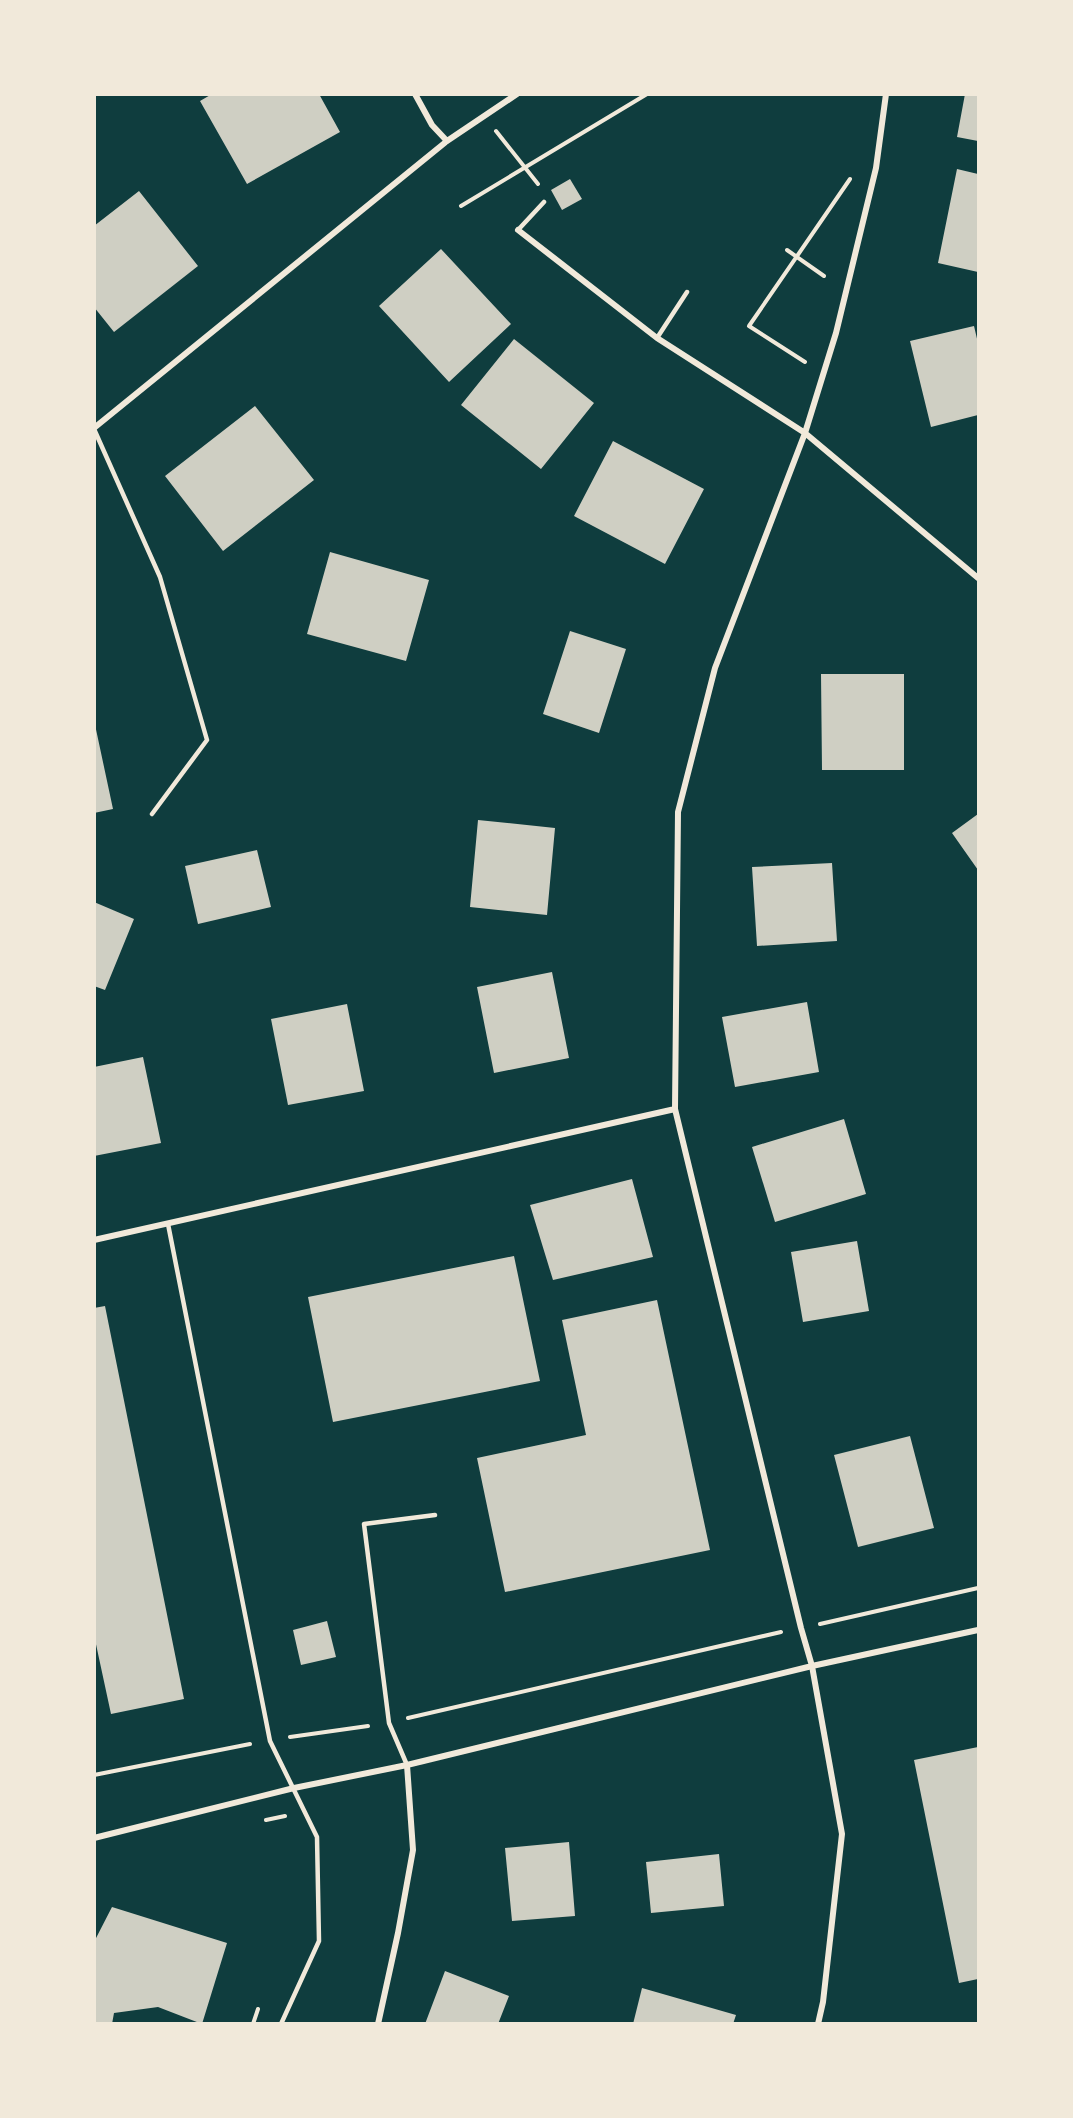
<svg xmlns="http://www.w3.org/2000/svg" width="1073" height="2118" font-family="Manrope,sans-serif">
<style>
.building{fill:#cfcfc3}
.lines{fill:none;stroke-linecap:round;stroke-linejoin:round}
.path{stroke:#f1e9da;stroke-width:4}
.service{stroke:#f1e9da;stroke-width:4.5}
.minor{stroke:#f1e9da;stroke-width:6}
</style>
<rect width="100%" height="100%" fill="#0f3d3e"/>
<path class="building" d="M212,94H319L340,132L247,184L200,101Z
M965,94H978V141L957,137Z
M957,169L978,174V272L938,263Z
M570,179L582,199L562,210L551,190Z
M139,191L198,266L114,332L94,307V226Z
M441,249L511,324L449,382L379,306Z
M974,326L978,343V415L931,427L910,341Z
M514,339L594,403L541,469L461,405Z
M255,406L314,480L223,551L165,476Z
M613,441L704,489L665,564L574,516Z
M330,552L429,580L406,661L307,634Z
M570,631L626,649L599,733L543,714Z
M821,674H904V770H822Z
M94,720L113,809L94,813Z
M978,814V870L952,833Z
M478,820L555,828L547,915L470,907Z
M257,850L271,907L198,924L185,866Z
M832,863L837,941L757,946L752,867Z
M94,902L134,919L105,990L94,986Z
M552,972L569,1058L494,1073L477,987Z
M807,1002L819,1072L735,1087L722,1017Z
M347,1004L364,1091L288,1105L271,1019Z
M143,1057L161,1143L94,1156V1067Z
M844,1119L866,1194L775,1222L752,1147Z
M632,1179L653,1257L553,1280L530,1205Z
M857,1241L869,1311L803,1322L791,1252Z
M514,1256L540,1381L333,1422L308,1297Z
M657,1300L710,1550L505,1592L477,1458L586,1435L562,1320Z
M105,1306L184,1699L111,1714L94,1635V1308Z
M910,1436L934,1528L858,1547L834,1455Z
M327,1621L336,1657L301,1665L293,1630Z
M978,1747V1979L959,1983L914,1760Z
M569,1842L575,1916L512,1921L505,1848Z
M719,1854L724,1906L651,1913L646,1862Z
M112,1907L227,1943L202,2024L158,2007L114,2013L112,2024H94V1942Z
M445,1971L509,1996L498,2024H425Z
M642,1988L736,2015L733,2024H633Z"/>
<g class="lines">
<path class="path" d="M496,131L538,184
M461,206L647,94
M787,250L824,276
M805,362L749,326L850,179
M820,1624L978,1588
M408,1718L781,1632
M290,1737L368,1726
M94,1775L250,1744
M266,1820L285,1816
M253,2024L258,2009"/>
<path class="service" d="M518,230L544,202
M657,338L687,292
M94,429L160,577L207,740L152,814
M168,1224L270,1741L317,1837L319,1941L281,2024
M407,1765L389,1723L364,1524L435,1515"/>
<path class="minor" d="M415,94L432,125L447,141
M518,230L657,338L805,433L978,578
M94,428L447,141L517,94
M94,1240L675,1109
M94,1838L294,1788L407,1765L812,1666L978,1630
M378,2024L398,1933L413,1850L407,1765
M818,2024L823,2002L842,1834L812,1666L801,1628L675,1109L678,812L715,668L805,433L836,333L876,168L886,94"/>
</g>
<rect width="1073" height="2118" fill="none" stroke="#f1e9da" stroke-width="192"/>
</svg>
